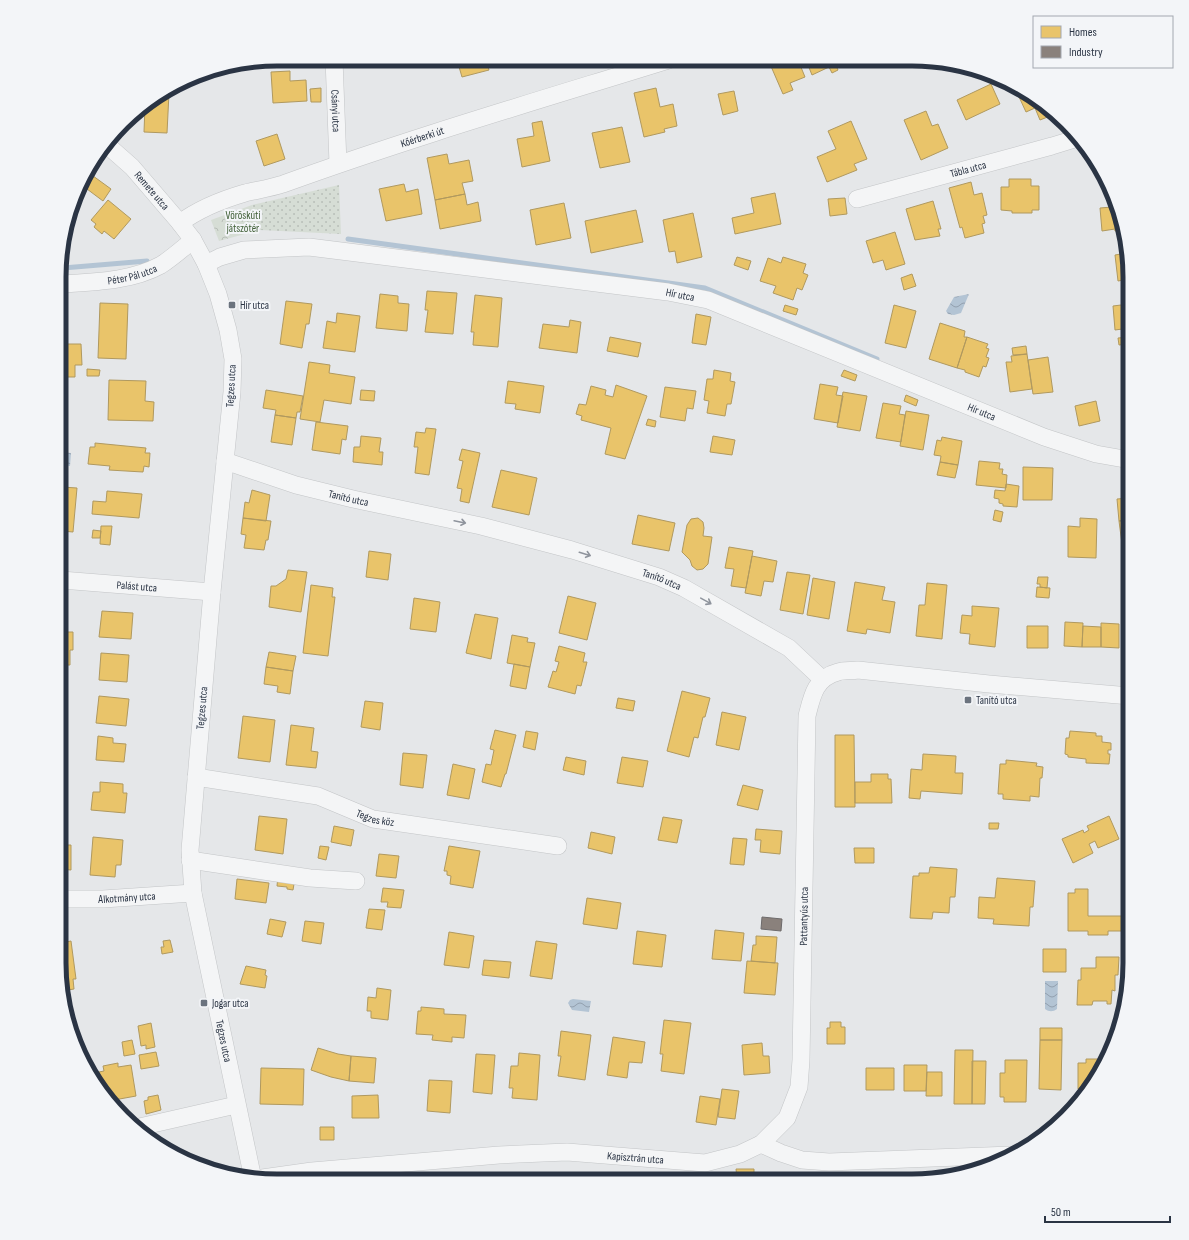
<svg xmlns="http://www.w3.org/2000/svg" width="1189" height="1240" font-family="'Sofia Sans Condensed',sans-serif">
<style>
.grass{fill:url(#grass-dots)}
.forest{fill:url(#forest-crowns)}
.water{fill:url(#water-waves)}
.homes{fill:#e9c46a;stroke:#b0995f}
.industry{fill:#8a817c;stroke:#6d6a6b}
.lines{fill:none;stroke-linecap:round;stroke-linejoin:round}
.stream{stroke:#b3c4d4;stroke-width:5}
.minor-casing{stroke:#c3c5c7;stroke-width:18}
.minor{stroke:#f4f5f6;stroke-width:17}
.oneway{stroke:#8f949d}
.poi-dot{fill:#6b737e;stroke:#f3f5f8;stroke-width:1.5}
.labels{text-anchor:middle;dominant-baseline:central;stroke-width:4;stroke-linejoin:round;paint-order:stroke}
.street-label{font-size:11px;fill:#2a3444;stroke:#f3f5f8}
.park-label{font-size:11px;fill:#405f37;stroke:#f3f5f8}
.poi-label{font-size:11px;fill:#2a3444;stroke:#f3f5f8;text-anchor:start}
.rim{fill:none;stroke:#2a3444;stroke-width:5}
</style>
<defs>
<pattern id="grass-dots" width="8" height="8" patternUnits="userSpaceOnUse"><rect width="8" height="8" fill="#d6ddd5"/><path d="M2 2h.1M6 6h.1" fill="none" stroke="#b8beb8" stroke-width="1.8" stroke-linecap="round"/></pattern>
<pattern id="forest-crowns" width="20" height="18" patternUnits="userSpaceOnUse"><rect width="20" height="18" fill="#d6ddd5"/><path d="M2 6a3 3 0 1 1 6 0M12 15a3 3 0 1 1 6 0" fill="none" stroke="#b8beb8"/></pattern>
<pattern id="water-waves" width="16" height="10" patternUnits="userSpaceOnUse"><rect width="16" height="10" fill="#b3c4d4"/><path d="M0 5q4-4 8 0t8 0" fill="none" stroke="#92a0ae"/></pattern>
</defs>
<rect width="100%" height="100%" fill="#e5e7e9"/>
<path class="grass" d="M339,185L341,234L260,230L252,205Z"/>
<path class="forest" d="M252,205L260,230L219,241L211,220Z"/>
<path class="water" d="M969,294L961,313L954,315L948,314L946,311L954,297Z
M62,452L71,453L70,466L62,465Z
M1045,981H1058L1057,1009C1053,1012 1049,1012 1045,1009Z
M573,999L591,1001L589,1012L572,1010L568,1003L570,1000Z"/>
<path class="homes" d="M457,60H486L489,70L462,77Z
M518,60H532L519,64Z
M778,60H798L805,77L790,83L793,90L783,94L770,64Z
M806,60L834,61L838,70L832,73L829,67L812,75Z
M888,61H903L890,66Z
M290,71V81L306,80L307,101L273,103L271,72Z
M991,84L1000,104L966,120L957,100Z
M1014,86L1021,88L1055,114L1040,120L1035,108L1026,112Z
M321,88V102H311L310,89Z
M656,88L660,107L673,104L677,126L664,129L665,132L644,137L634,93Z
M734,91L738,111L723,115L718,94Z
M169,93L167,133L144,132L145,106Z
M926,111L932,126L938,124L948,148L921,160L904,120Z
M542,121L550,161L522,167L517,139L534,136L532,123Z
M851,121L867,159L854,164L857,170L827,182L817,157L836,149L828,131Z
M622,127L630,162L600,168L592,133Z
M277,134L285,159L264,166L256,141Z
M447,154L449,164L469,160L473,181L462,183L465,194L435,200L427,158Z
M1098,166L1105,181H1100Z
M89,173L111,189L103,201L83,186Z
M1009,179H1031V186H1039V210H1032V213H1012V211L1001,210V187H1009Z
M971,182L974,195L982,193L987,215L983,216L985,223L982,224L984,233L965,238L962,227L960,228L949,188Z
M404,184L406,192L418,189L422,214L386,221L379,189Z
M775,193L781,224L735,234L732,218L754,213L751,198Z
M465,194L467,205L478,202L481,221L440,229L435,200Z
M845,198L847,214L830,216L828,199Z
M108,200L131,219L114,239L104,231L102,234L94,227L96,224L91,220Z
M933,201L941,229H938L940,236L915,240L906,209Z
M564,203L571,238L536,245L530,210Z
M1117,204L1123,231H1115L1112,205Z
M1112,207L1115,229L1102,231L1100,208Z
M636,210L643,242L591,253L585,221Z
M693,213L702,257L677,263L675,251L669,252L663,220Z
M895,232L905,264L886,270L883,260L873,263L866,241Z
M1126,247L1130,263V279L1118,281L1115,255L1127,253Z
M737,257L751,261L748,270L734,265Z
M783,257L806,264L803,273L808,275L802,290L797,288L793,300L773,293L776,286L760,281L768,258L781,263Z
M912,274L916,286L904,290L901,278Z
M427,291L457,293L453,334L425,332L428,310H425Z
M380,294L398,296V303L409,304L407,331L376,328Z
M475,295L502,298L498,347L473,345L474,332H471Z
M286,301L312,304L309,324H306L302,348L280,344Z
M100,303L128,304L126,359L98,358Z
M1129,304L1130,328L1115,330L1113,306Z
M785,305L798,309L796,315L783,311Z
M894,305L916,311L906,348L885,343Z
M337,313L360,316L355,352L323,348L327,321L336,323Z
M696,314L711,317L706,345L692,343Z
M570,320L581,322L577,353L539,348L543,324L569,327Z
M940,323L965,331L964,337H967L957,368L929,359Z
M610,337L641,343L638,357L607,351Z
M967,337L988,344L986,348L989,349L986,357L989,358L986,367L983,366L979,377L965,372V370L957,368Z
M1130,337V361H1129L1127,344L1119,345L1118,338Z
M63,344H81L82,365H75V377H62Z
M1026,346L1027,354L1013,355L1012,348Z
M1027,354L1032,389L1010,392L1006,362H1012L1011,356Z
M1048,357L1053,392L1033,394L1028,360Z
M309,362L330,365L329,373L355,377L351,404L324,400L320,422L300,419Z
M87,369L100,370L99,376H87Z
M714,370L731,373L730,381L735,382L731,404H727L725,416L707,413L709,401L704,400L707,379H713Z
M844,370L857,375L855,381L841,376Z
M109,380L146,381L145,401L154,402L153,421L108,420Z
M508,381L544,386L540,413L515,409L516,404L505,403Z
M820,384L838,387L836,395L843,396L838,423L814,419Z
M616,385L647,396L625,459L605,454L611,428L581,420L582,416L576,414L579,404L586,405L591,386L606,390L605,395L613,397Z
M665,387L696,391L693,409L687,408L685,421L660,417Z
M266,390L303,396L300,412H297L296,418L275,415L276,410L263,408Z
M361,390L375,391L374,401L360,400Z
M843,392L867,396L860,431L837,427Z
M906,395L918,400L916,406L904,401Z
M1096,401L1100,421L1079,426L1075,406Z
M883,403L901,406L899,414L905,415L901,442L876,438Z
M906,411L929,415L923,450L900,446Z
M275,415L296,418L292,445L271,442Z
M648,419L656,421L655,427L646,425Z
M316,422L348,426L346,440L342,439L340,454L312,450Z
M426,428L436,429L429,475L415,473L418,447H414L416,432L425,433Z
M361,436L381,438L379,452H383L382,465L353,462L354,447H360Z
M713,436L735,440L732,455L710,452Z
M942,437L962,441L958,465L940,462L941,456L934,455L937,440L941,441Z
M95,443L146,448L145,453H150L149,467L144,466L143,472L109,470L110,466L88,464L90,447H95Z
M462,449L480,453L469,503L460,501L462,489L457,488L463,461L459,460Z
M979,461L1000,463L999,469H1003L1002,474L1007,475L1006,488L976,485Z
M940,462L958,465L955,478L937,475Z
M1023,467L1053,468L1052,500H1023Z
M501,470L537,478L529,515L492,507Z
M1006,484L1019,486L1017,507L1003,506V504L999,503V499L994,498L995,490L1005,491Z
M62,487L77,488L73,532L62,531Z
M252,490L270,495L266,521L243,518L245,502L249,503Z
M107,491L142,494L139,518L92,514L93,501L106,502Z
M1130,498V520L1119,521L1117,499Z
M995,510L1003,512L1001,522L993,520Z
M638,515L675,523L669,551L632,544Z
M243,518L271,521L268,540H266L264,550L244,548L246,535L241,534Z
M698,518L703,522L704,528L703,536L712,537L708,564L703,569L697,570L692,566L690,560L682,552L687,525L691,519Z
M1080,518L1097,519L1096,558L1068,557V526L1080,527Z
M1130,520V543L1122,544L1119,521Z
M101,526H112L110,545L100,544Z
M93,530L101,531L100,538H92Z
M729,547L753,551L746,588L731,586L734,569L725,568Z
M369,551L391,554L388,580L366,577Z
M752,556L777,561L773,582L764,581L761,596L745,593Z
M288,570L307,572L301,612L269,607L271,586H276L286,579Z
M787,572L810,575L803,614L780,610Z
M1038,577H1048L1047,588L1040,587V584H1037Z
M813,578L835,582L829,619L807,615Z
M855,582L885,587L882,600L895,602L890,633L867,629L866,634L847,631Z
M927,583L947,585L942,639L916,636L919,605H925Z
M311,585L333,588L332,597H335L328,656L303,653Z
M1037,587L1050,588L1049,598L1036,597Z
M568,596L596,603L587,640L559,633Z
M414,598L440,602L436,632L410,629Z
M972,606L999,608L995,647L969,644L970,634L960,633L962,615L972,616Z
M102,611L133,613L131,639L99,637Z
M475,614L498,618L491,659L466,653Z
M1130,615V624H1123L1122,616Z
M1065,622L1083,623L1082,647L1064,646Z
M1101,623L1119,624V648L1101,647Z
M1123,624H1130V638L1124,639Z
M1027,626H1048V648H1027Z
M1083,626L1101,627V647H1082Z
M61,632H73V650H70V665H61Z
M512,635L528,638L527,642L535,643L530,667L507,663Z
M559,646L585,653L583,662H587L581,686L577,685L575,694L548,687L553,671L556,672L559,662L555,661Z
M269,652L296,656L293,671L266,667Z
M101,653L129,655L127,682L99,680Z
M514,664L530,667L526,689L510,686Z
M266,667L293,671L290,694L277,692L278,686L264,684Z
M682,691L710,698L705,717H703L698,738L694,737L689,757L667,751Z
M99,696L129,699L126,726L96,723Z
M618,698L635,701L633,711L616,708Z
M365,701L383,703L380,730L361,727Z
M722,712L746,717L739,750L716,745Z
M243,716L275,720L270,762L238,758Z
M291,725L314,728L311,751L318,752L316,768L286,765Z
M495,730L516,735L506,774H505L501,787L482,782L486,764L491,765L494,750L490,749Z
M526,731L538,733L535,750L523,747Z
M1070,731L1096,733V736H1102V742L1111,743V750H1108V754H1110L1109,764L1086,763V759L1068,757V755L1065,754L1066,738H1069Z
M835,735H854L855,807H835Z
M98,736L113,738V743L126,744L124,762L96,760Z
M403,753L427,755L423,788L400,785Z
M923,754L956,756L955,773H963L962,794L921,791L920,799L909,798L911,769L922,770Z
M566,757L586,761L584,775L563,770Z
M622,757L648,761L643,787L617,783Z
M1006,760L1037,763L1036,766L1043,767L1042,778H1040L1039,797L1030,796V801L1003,799V794H998L1000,764H1006Z
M453,764L475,769L469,799L447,795Z
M871,774H888V779H891L892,803H855V782H871Z
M100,782L123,784V793H127L125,813L91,810L93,792H100Z
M743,785L763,790L758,810L737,805Z
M259,816L287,819L283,854L255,850Z
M1109,816L1119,839L1098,848L1095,841L1089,844L1093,853L1073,863L1062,839L1083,830L1084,833L1089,830L1087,826Z
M663,817L682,820L677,843L658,840Z
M989,823H999L998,829H989Z
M334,826L354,830L351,846L331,842Z
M756,829L782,831L780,854L760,852L761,840H755Z
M591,832L615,837L612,854L588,848Z
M93,837L123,840L121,865H116L115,877L90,875Z
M733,838L747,839L744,865L730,864Z
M60,845H71V870L60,869Z
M320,846L329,847L326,860L318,858Z
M449,846L480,851L473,888L450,884L451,876L447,875V871H444Z
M854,848H874V863H855Z
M379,854L399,856L396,878L376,876Z
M930,867L957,869L955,897H950L949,913L933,912L932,919L910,918L913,876H919V873H929Z
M278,876L295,878L293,890L287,889V887L277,886Z
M997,878L1035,881L1033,907H1030L1029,926L993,924L994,919L978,918L979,897L995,898Z
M237,879L269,883L266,903L235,899Z
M383,888L404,890L401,908L387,907L388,902H381Z
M1075,889H1088V916H1122L1128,931H1108V935H1088V931H1068V893H1075Z
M587,898L621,903L617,929L583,924Z
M369,909L385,910L382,930L366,928Z
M270,919L286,922L282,937L267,934Z
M305,921L324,923L321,944L302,941Z
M715,930L744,933L741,961L712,959Z
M637,931L666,935L662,967L633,964Z
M449,932L474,936L469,968L444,965Z
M756,936L777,937L775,963L751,961L753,945H756Z
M170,940L173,952L162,954L161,947H164L163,941Z
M71,941L76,979H73L74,989L62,991L59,977L60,943Z
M536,941L557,944L552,979L530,976Z
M1043,949H1066V972H1043Z
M1096,957H1119L1118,975H1115V991L1112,990L1111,1004H1107V1001H1093L1092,1005H1077L1078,980H1081V968H1096Z
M484,960L511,962L509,978L482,975Z
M747,961L778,963L775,995L744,993Z
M246,966L266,970L265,975L267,976L265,988L240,984Z
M377,988L391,990L388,1020L371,1018V1011H367L368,997L376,998Z
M421,1007L444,1009V1014L466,1015L464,1038L452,1037V1042L432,1040L433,1035L416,1034L418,1011H421Z
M664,1020L691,1023L684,1074L661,1071L663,1054H660Z
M830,1022H841V1027H845V1044H827V1028H830Z
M151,1023L155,1047L146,1049V1045L141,1046L138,1026Z
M1040,1028H1062V1040H1040Z
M561,1031L591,1035L585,1080L558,1076L561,1056H558Z
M613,1037L645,1042L642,1063L629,1062L627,1078L607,1075Z
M132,1040L135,1054L124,1056L122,1042Z
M1040,1040H1062L1061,1090L1039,1089Z
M762,1043L763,1056H769L770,1073L744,1075L742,1045Z
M318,1048L338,1054L351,1056L349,1081L331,1077L311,1070Z
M955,1050H973L972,1104H954Z
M156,1052L159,1066L141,1069L139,1055Z
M519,1053L540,1055L537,1100L512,1098L513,1088H509L511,1066H518Z
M476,1054L495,1055L492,1094L473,1092Z
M351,1056L376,1058L374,1083L349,1081Z
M1086,1059H1104L1103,1062H1105L1101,1072L1088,1089H1078V1063H1086Z
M1005,1060H1027L1026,1102H1004V1097H1000V1073H1005Z
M972,1061H986L985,1104H972Z
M118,1063V1067L131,1065L136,1096L114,1100V1097L108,1098L103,1092L99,1072L104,1071L103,1066Z
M904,1065H927L926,1091H904Z
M261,1068L304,1069L303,1105L260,1104Z
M866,1068H894V1090H866Z
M927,1072H942V1096H926Z
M429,1080L452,1081L450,1113L427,1111Z
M722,1089L739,1091L735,1119L718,1117Z
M158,1095L161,1110L146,1114L144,1101L148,1100V1097Z
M378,1095L379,1118H352V1096Z
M700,1096L720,1099L716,1125L696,1122Z
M320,1127H334V1140H320Z
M736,1169H754V1178H737Z"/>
<path class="industry" d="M762,917L782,919L781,931L761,929Z"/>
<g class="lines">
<path class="stream" d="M348,239L705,288L877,359
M63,268L147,261"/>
<defs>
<g id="minor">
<path id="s1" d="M334,59L338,164"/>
<path id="s2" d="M107,145L132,167L180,223L193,240L206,264L218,294L228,330L233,359L232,392L212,592L190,850L193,893L253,1179"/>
<path id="s3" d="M857,199L1052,146L1078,138"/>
<path id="s4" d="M180,223C200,208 221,200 245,193C258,190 271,188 283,184C410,138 540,100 669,60"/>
<path id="s5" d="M206,264L220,257L244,250L309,247L668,292L708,300L1044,437L1096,454L1130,460"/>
<path id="s6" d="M63,284C95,282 132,281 161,265C172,258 182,249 193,240"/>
<path id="s7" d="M225,461L296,485L353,499L481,526L572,550L659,577L684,588L789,648L822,679"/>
<path id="s8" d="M61,580L212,592"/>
<path id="s9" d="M196,777L318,796L373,819L558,846"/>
<path d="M190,860L310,878L356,881"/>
<path id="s10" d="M60,899H103L193,893"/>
<path d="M135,1128L236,1105"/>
<path d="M761,1144L781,1153L802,1160L829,1162L1011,1155"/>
<path id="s11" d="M255,1179L312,1171L499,1155L567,1152L705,1163L740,1154L761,1144L787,1118L799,1087L801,1060L807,716C812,696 815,678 838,672C844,670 851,671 858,670L989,684L1130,696"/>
</g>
</defs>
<use href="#minor" class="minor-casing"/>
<use href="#minor" class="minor"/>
</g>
<defs><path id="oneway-shaft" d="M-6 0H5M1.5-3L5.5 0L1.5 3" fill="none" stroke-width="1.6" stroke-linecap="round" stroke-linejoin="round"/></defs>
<g class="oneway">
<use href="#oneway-shaft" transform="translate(460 522) rotate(12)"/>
<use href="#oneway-shaft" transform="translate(585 554) rotate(17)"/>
<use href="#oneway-shaft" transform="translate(706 601) rotate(29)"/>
</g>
<g class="poi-dot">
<rect x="228" y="301" width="8" height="8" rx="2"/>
<rect x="964" y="696" width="8" height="8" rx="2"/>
<rect x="200" y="999" width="8" height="8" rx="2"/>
</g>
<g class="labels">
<g class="street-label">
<text stroke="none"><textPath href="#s1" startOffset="52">Csányi utca</textPath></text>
<text stroke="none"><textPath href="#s4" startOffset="258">Kőérberki út</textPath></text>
<text stroke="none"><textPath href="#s3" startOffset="115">Tábla utca</textPath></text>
<text stroke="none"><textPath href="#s2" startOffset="64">Remete utca</textPath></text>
<text stroke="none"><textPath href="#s6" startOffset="70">Péter Pál utca</textPath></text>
<text stroke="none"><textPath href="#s5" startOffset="480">Hír utca</textPath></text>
<text transform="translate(231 386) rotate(-87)">Tegzes utca</text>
<text stroke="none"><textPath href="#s5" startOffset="804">Hír utca</textPath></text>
<text stroke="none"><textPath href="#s7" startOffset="129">Tanító utca</textPath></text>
<text stroke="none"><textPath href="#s7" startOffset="453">Tanító utca</textPath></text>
<text stroke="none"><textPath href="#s8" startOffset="76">Palást utca</textPath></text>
<text transform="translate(202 708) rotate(-85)">Tegzes utca</text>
<text stroke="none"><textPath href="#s9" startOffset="185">Tegzes köz</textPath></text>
<text stroke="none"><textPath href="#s10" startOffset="67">Alkotmány utca</textPath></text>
<text stroke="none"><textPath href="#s11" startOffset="752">Pattantyús utca</textPath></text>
<text stroke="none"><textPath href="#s2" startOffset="942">Tegzes utca</textPath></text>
<text stroke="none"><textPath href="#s11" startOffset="382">Kapisztrán utca</textPath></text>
</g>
<g class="park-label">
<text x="243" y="215">Vöröskúti<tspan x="243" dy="13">játszótér</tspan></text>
</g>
<g class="poi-label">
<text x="240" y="305">Hír utca</text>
<text x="976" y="700">Tanító utca</text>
<text x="212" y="1003">Jogar utca</text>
</g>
</g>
<path d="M0 0H1189V1240H0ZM277 66H912A211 211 0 0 1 1123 277V963A211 211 0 0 1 912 1174H277A211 211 0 0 1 66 963V277A211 211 0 0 1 277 66Z" fill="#f3f5f8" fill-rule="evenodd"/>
<path class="rim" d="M277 66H912A211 211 0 0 1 1123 277V963A211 211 0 0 1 912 1174H277A211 211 0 0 1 66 963V277A211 211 0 0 1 277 66Z"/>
<rect x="1033" y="16" width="140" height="52" fill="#f3f5f8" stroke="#a3a8b0"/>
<rect x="1041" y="26" width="20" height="12" fill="#e9c46a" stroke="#a3a8b0"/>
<text x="1069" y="36" font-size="12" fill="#2a3444">Homes</text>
<rect x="1041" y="46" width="20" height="12" fill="#8a817c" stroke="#a3a8b0"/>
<text x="1069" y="56" font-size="12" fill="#2a3444">Industry</text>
<path d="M1045 1216v6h125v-6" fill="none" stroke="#2a3444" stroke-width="2"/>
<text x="1051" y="1216" font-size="12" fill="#2a3444" stroke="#f3f5f8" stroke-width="3" paint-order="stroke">50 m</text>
</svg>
